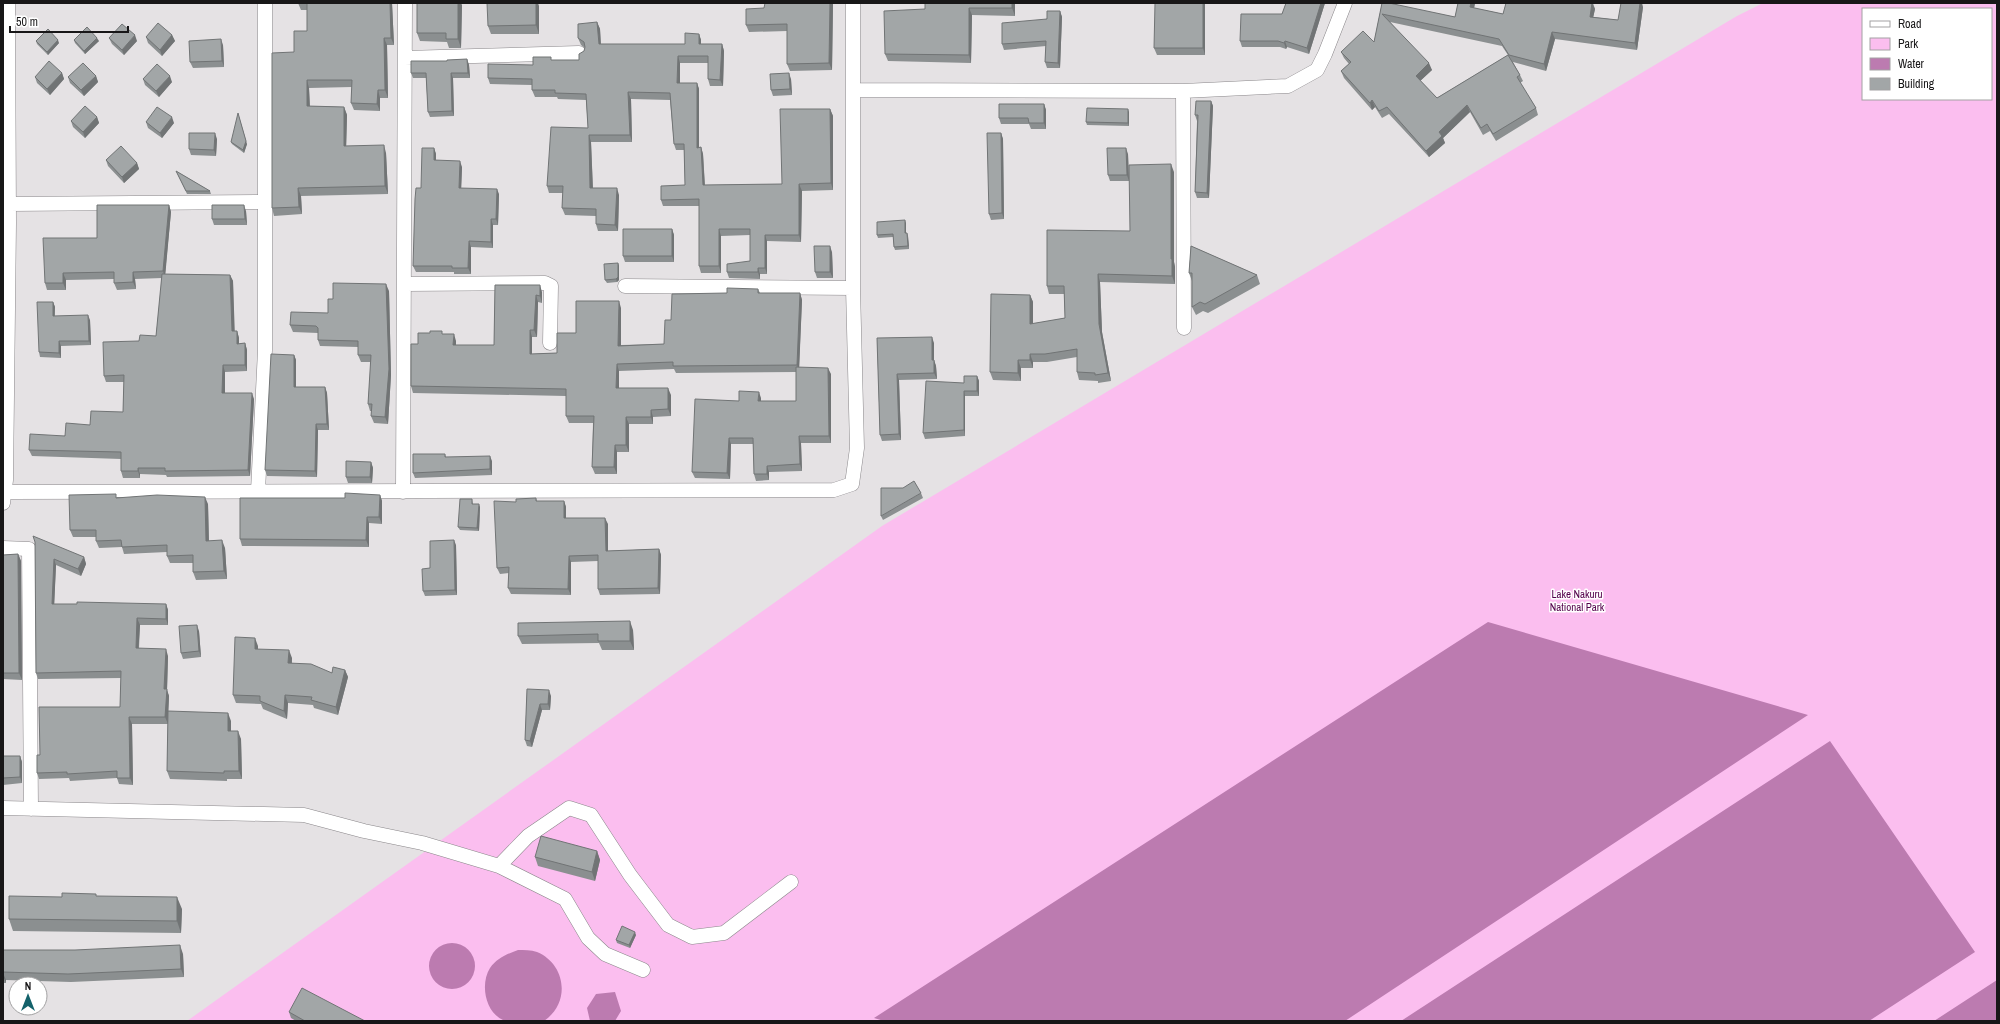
<svg xmlns="http://www.w3.org/2000/svg" width="2000" height="1024" font-family="'Archivo Narrow',sans-serif">
<style>
.green{fill:#fbbeef;fill-rule:evenodd}
.water{fill:#bc7bb0}
.lines{fill:none;stroke-linecap:round;stroke-linejoin:round}
.street-casing{stroke:#8a878a;stroke-width:15}
.street{stroke:#fff;stroke-width:14}
.wall{fill:#8b8f90;fill-rule:evenodd}
.shaded-wall{fill:#717475}
.building{fill:#a2a6a7;stroke:#717475}
.labels{text-anchor:middle;dominant-baseline:central;stroke-width:3;stroke-linejoin:round;paint-order:stroke}
.park-label{font-size:11px;fill:#53004b;stroke:#fff}
</style>
<rect width="100%" height="100%" fill="#e5e2e4"/>
<path class="green" d="M1763,3H1997V1021H187L882,526L1737,16ZM1863,9H1991V99H1863Z"/>
<path class="water" d="M1488,622L1808,715L1345,1021H884L874,1018Z
M1830,741L1975,952L1869,1021H1401Z
M429 966a23 23 0 1 1 46 0a23 23 0 1 1-46 0Z
M518,950C524,950 531,950 537,952C566,964 571,1003 544,1021C534,1021 512,1024 503,1020C485,1012 480,984 490,968C497,958 507,954 518,950Z
M1997,980V1021H1934Z
M615,992L621,1011L615,1021H590L587,1008L596,994Z"/>
<g class="lines">
<defs>
<path id="street" d="M405,58L579,53
M853,90L1183,91L1288,86L1317,70L1325,54L1345,3
M1183,91L1184,328
M9,204L265,202
M404,284L545,283L551,286L550,343
M625,286L853,288
M258,491L265,350V3
M5,492L834,490L852,484L857,448L853,288V3
M403,492L405,3
M3,503L6,480L9,223L8,3
M3,548L29,549L31,809
M3,808L304,815L364,831L422,843L499,866L565,899L588,938L605,954L643,970
M499,866L528,836L569,808L591,815L630,875L668,925L692,937L724,933L791,882"/>
</defs>
<use href="#street" class="street-casing"/>
<use href="#street" class="street"/>
</g>
<path class="wall" d="M298,3H392L394,45H387L388,98H380V111L354,110L351,103L352,87L309,88L310,106L344,107L347,115L346,146L386,153L388,194L301,196L302,214L274,216L272,208L294,52L307,31V10H301Z
M833,3L832,70L790,71L787,64V31L749,32L746,25L764,8Z
M925,3H1015V16L972,15L971,63L888,61L885,54L925,9Z
M1205,3V55H1157L1154,48Z
M1286,3H1325L1309,54L1287,47L1286,49L1280,47H1242L1240,41L1282,14Z
M1382,3L1455,17L1458,3H1475L1474,8L1503,14L1506,3H1593L1595,9L1593,17L1618,20L1643,7L1637,50L1555,39L1546,71L1513,62L1520,75L1523,81L1520,83L1536,108L1538,115L1496,141L1490,131L1483,135L1470,112L1443,138L1445,143L1429,157L1389,114L1382,118L1375,107L1372,110L1344,78L1341,71L1349,64L1344,58L1341,52L1374,42ZM1390,22L1502,46L1508,55L1437,98L1420,81L1432,70Z
M462,5L461,48H449L447,42L420,41L417,33Z
M539,6V34H491L488,26Z
M1060,11L1062,17L1060,68H1047L1045,62L1046,46L1004,50L1002,44Z
M597,22L600,29L601,44H685L699,34L701,40V44H722L724,51L723,86H710L708,79V63H680V83H697L699,89V147H701L703,154L705,185L782,184L830,109L833,116V190L802,191L801,242L767,241V274H760V279L729,278L727,272L750,261V235L721,236V273H701L699,266V206H663L661,200L685,185L684,150H676L674,144L670,100L631,99L632,142H591L593,188L619,195L618,231H598L596,224V216L565,215L562,208L563,193H549L547,186L588,128L586,100L558,99L557,97H535L532,90V85L490,84L488,78L533,65L552,60H579L584,51L585,48L581,45L578,38Z
M172,35L175,41L162,56L148,43L146,37Z
M109,38L137,41L124,55L112,44Z
M74,40L99,41L85,54L75,43Z
M36,41L59,43L48,55L37,44Z
M223,45L224,67L193,68L190,62Z
M467,59L469,65L470,78H453L454,116L430,117L428,112L426,78H413L411,73L447,61Z
M62,73L64,79L50,95L37,83L35,77Z
M96,76L98,82L84,96L70,83L68,77Z
M143,79L172,82L159,97L145,85Z
M791,79L792,95L773,96L771,90Z
M1211,101L1213,106L1209,198H1197L1195,192L1197,121L1195,115Z
M1044,104L1046,110V129H1031L1029,124H1001L999,118Z
M1129,112V126L1087,125L1086,122Z
M97,117L99,123L85,138L73,127L71,121Z
M146,122L174,123L162,138L148,128Z
M1001,133L1003,139L1004,219L991,220L989,214Z
M217,139L216,156L191,155L189,149Z
M231,142L247,144L244,153L232,144Z
M434,148L436,154V160L462,167L461,188L499,194L498,225H493V248L471,247V274H454V272H416L413,266L421,188Z
M1128,154L1129,181H1110L1108,175Z
M106,160L137,163L139,169L124,183L108,166Z
M176,171L210,191L211,194H187Z
M1174,172V262L1175,267V284L1100,282L1102,332L1111,381L1098,383V381L1079,380L1077,372V357L1047,362H1033V368H1021V381L993,380L990,372L1030,295L1033,302V324L1065,318L1064,294H1049L1047,286L1130,231Z
M169,205L171,212L165,274L230,275L233,281L234,331H237L239,338V344L245,343L247,350V371L225,372V393L254,399L250,476L167,477L166,475L140,474V478H123L121,471V459L32,456L29,450L123,412L124,382H106L104,376L139,341L156,336L162,278L135,279L136,289L117,290L114,283V279L66,280V290H47L45,283L97,238Z
M246,211L247,225H214L212,219Z
M906,223V233H907L908,236L909,249L895,250L894,247L893,237L878,238L877,235Z
M672,229L674,235V262H625L623,256Z
M1191,246L1257,275L1260,284L1208,313L1203,311L1196,315L1192,307V281L1189,273Z
M832,252L833,278H817L815,272Z
M618,263L619,266V280L617,282L607,283L605,280Z
M495,285L542,292V303L538,302L537,337H532V354L557,353L576,333L621,308V345L664,344L671,320L727,293L758,289L760,293H800L802,300L799,367L831,374V443H801L802,471L769,472V480L756,481L754,474L753,444H731L730,479L695,478L692,472L739,401L761,398V401H796V372L676,373L674,369L619,371V388L671,395V416L653,417V424H629V452H617V474H595L592,467L593,423H569L566,416V396L413,393L411,386L418,344L443,334L456,341V345H494Z
M389,291L391,375L388,424L374,423L371,416L372,411H370L368,404L371,362H361L358,355V347L320,346L318,340V333L293,332L290,325L328,313L333,299Z
M53,302L55,307V316L90,320L91,345L61,346V358L40,357L39,352Z
M877,338L934,343V360L936,366L937,379L899,380L901,440L882,441L880,435Z
M294,355L296,360V387H325L327,393L329,430H318L317,477L267,476L265,470Z
M977,376L979,381V396H965V436L925,439L923,433L964,383Z
M445,454L446,457L492,461V475L415,478L413,473Z
M371,462L373,468L372,483H348L346,477Z
M921,493L923,498L883,520L881,516Z
M380,495L382,501V524L369,523V547L242,546L240,539L345,498Z
M117,497L208,504L209,541L225,548L227,579L196,580L193,572V563H170L167,556V552L124,554L122,547L99,548L96,541V537H73L70,530Z
M536,498L537,501H564L566,507V518L608,524V551L659,549L661,555L660,594L600,595L598,589V561L571,562V595L511,594L508,588L509,573L500,574L497,568L516,502Z
M472,499L473,504L480,507L479,531L460,530L458,527Z
M35,542L84,557L86,564L81,576L56,565L54,604H166L168,610V625H140L139,648L168,656L167,690L169,696L168,711L231,721V731L241,739L242,779H227V781L170,779L167,771L168,724H132L133,785L119,784L117,778L70,781L69,778L39,779L37,773L40,755L120,707L121,678L38,679L36,673Z
M456,545L457,595L425,596L423,591L430,568Z
M18,554L21,561L22,680L3,679V555Z
M633,630L634,650H602L599,643L522,644L518,636Z
M199,631L201,657L183,659L181,653Z
M258,646V649L292,658V663L332,673L345,670L348,677L338,715L314,708L313,705L288,703L287,719L263,709L261,704L236,703L233,695Z
M527,689L551,696L550,710H542L532,747L527,746L525,740Z
M3,756H20L22,762V783L3,785Z
M597,851L600,860L595,881L538,866L535,857Z
M97,896L182,909L181,933L13,931L9,919L62,897Z
M636,935L630,948L617,943L616,940Z
M3,950L183,954L184,977L71,982L6,980V983H3Z
M289,1012L365,1021H296L291,1018Z"/>
<path class="shaded-wall" d="M390,3H392L394,45L391,38Z
M458,3H461L462,5L461,48L458,39Z
M536,3H538L539,6V34L536,25Z
M830,3H833L832,70L829,63Z
M1012,3H1015V16L1012,8Z
M1203,3H1205V55L1203,48Z
M1321,3H1325L1309,54L1307,48Z
M1471,3H1475L1473,14L1470,7Z
M1592,3L1595,9L1592,23L1590,17Z
M1640,3H1642L1643,7L1637,50L1635,43Z
M969,8L972,15L971,63L969,55Z
M1060,11L1062,17L1060,68L1058,63Z
M597,22L600,29L601,50L599,44Z
M1552,32L1555,39L1546,71L1544,64Z
M699,34L701,40V51L699,44Z
M135,35L137,41L124,55L122,50Z
M172,35L175,41L162,56L160,50Z
M97,38L99,41L85,54L84,51Z
M384,38L387,45L388,98L385,90Z
M221,39L223,45L224,67L222,61Z
M58,40L59,43L48,55L47,52Z
M1285,41L1287,47L1286,49L1284,43Z
M722,44L724,51L723,86L720,80Z
M678,56L680,63V89L677,83Z
M467,59L469,65L470,78L468,73Z
M1429,63L1432,70L1418,83L1416,76Z
M62,73L64,79L50,95L47,89Z
M451,73L453,78L454,116L452,111Z
M789,73L791,79L792,95L790,89Z
M96,76L98,82L84,96L81,90Z
M170,76L172,82L159,97L156,91Z
M307,80L309,88L310,113L307,106Z
M697,83L699,89V154L697,148Z
M378,90L380,98V111L377,104Z
M628,92L631,99L632,142L630,135Z
M1372,100L1375,107L1372,110L1370,103Z
M1211,101L1213,106L1209,198L1207,193Z
M1044,104L1046,110V129L1044,123Z
M1467,105L1470,112L1443,138L1445,143L1429,157L1426,151L1439,132Z
M344,107L347,115L346,154L344,146Z
M830,109L833,116V190L831,183Z
M1128,109L1129,112V126L1128,123Z
M238,113L247,144L244,153L243,150Z
M97,117L99,123L85,138L83,132Z
M172,117L174,123L162,138L160,133Z
M215,133L217,139L216,156L214,150Z
M1001,133L1003,139L1004,219L1002,213Z
M589,135L591,142L593,194L590,188Z
M384,145L386,153L388,194L385,186Z
M701,147L703,154L705,191L703,185Z
M434,148L436,154V166L434,160Z
M1126,148L1128,154L1129,181L1127,175Z
M460,161L462,167L461,194L459,188Z
M137,163L139,169L124,183L122,177Z
M1171,164L1174,172V262L1175,267V284L1172,276L1171,259Z
M799,184L802,191L801,242L799,235Z
M298,188L301,196L302,214L299,207Z
M617,188L619,195L618,231L615,225Z
M497,189L499,194L498,225L496,219Z
M169,205L171,212L165,278L163,271Z
M244,205L246,211L247,225L245,219Z
M491,219L493,225V248L491,242Z
M905,220L906,223V236L905,233Z
M672,229L674,235V262L672,256Z
M719,229L721,236V273L719,266Z
M907,233L908,236L909,249L908,246Z
M765,235L767,241V274L765,268Z
M469,241L471,247V274L468,268Z
M830,246L832,252L833,278L830,272Z
M618,263L619,266V280L617,282L616,279Z
M758,268L760,274V279L758,272Z
M133,272L135,279L136,289L133,282Z
M63,273L66,280V290L63,283Z
M1098,274L1100,282L1102,332L1111,381L1108,373L1099,324Z
M230,275L233,281L235,338L232,331Z
M386,284L389,291L391,375L388,424L385,417Z
M540,285L542,292V303L540,296Z
M800,293L802,300L799,372L797,365Z
M536,295L538,302L537,337L534,330Z
M1030,295L1033,302V332L1030,324Z
M619,301L621,308V352L618,346Z
M53,302L55,307L54,321L53,316Z
M88,315L90,320L91,345L89,341Z
M530,330L532,337V361L530,354Z
M237,331L239,338V350L237,344Z
M454,334L456,341V352L453,345Z
M932,337L934,343V360L936,366L937,379L934,373L932,360Z
M59,341L61,346V358L59,353Z
M245,343L247,350V371L245,365Z
M1030,354L1033,362V368L1030,360Z
M294,355L296,360V393L294,387Z
M1018,360L1021,368V381L1018,373Z
M617,364L619,371V395L616,388Z
M223,365L225,372V400L222,393Z
M828,368L831,374V443L829,436Z
M897,374L899,380L901,440L899,434Z
M977,376L979,381V396L977,391Z
M325,387L327,393L329,430L327,424Z
M668,388L671,395V416L668,409Z
M964,391L965,396V436L964,430Z
M759,392L761,398V407L758,401Z
M252,393L254,399L250,476L248,470Z
M651,410L653,417V424L651,417Z
M626,417L629,424V452L626,445Z
M316,424L318,430L317,477L315,471Z
M799,436L801,443L802,471L800,464Z
M729,438L731,444L730,479L727,473Z
M615,445L617,452V474L614,467Z
M490,456L492,461V475L490,469Z
M371,462L373,468L372,483L370,477Z
M767,466L769,472V480L767,474Z
M138,468L140,474V478L138,471Z
M380,495L382,501V524L379,517Z
M205,497L208,504L209,548L206,541Z
M564,501L566,507V524L564,518Z
M479,504L480,507L479,531L477,528Z
M367,517L369,523V547L366,540Z
M605,518L608,524V557L606,551Z
M222,540L225,548L227,579L224,571Z
M454,540L456,545L457,595L455,590Z
M659,549L661,555L660,594L658,588Z
M18,554L21,561L22,680L19,673Z
M569,556L571,562V595L568,589Z
M84,557L86,564L81,576L78,569Z
M54,559L56,565L54,610L52,604Z
M166,604L168,610V625L166,619Z
M137,618L140,625L138,655L136,648Z
M630,621L633,630L634,650L630,641Z
M197,625L199,631L201,657L199,651Z
M255,638L258,646V657L255,649Z
M166,649L168,656L167,690L169,696L168,724L165,717L164,689Z
M289,650L292,658L291,671L288,663Z
M345,670L348,677L338,715L336,707Z
M549,690L551,696L550,710L548,704Z
M285,695L288,703L287,719L284,711Z
M540,704L542,710L532,747L530,741Z
M228,713L231,721V739L228,731Z
M129,717L132,724L133,785L130,778Z
M238,731L241,739L242,779L239,771Z
M20,756L22,762V783L20,777Z
M597,851L600,860L595,881L592,872Z
M177,897L182,909L181,933L177,921Z
M635,932L636,935L630,948L629,945Z
M180,945L183,954L184,977L181,969Z
M3,973L6,980V983L3,976Z"/>
<path class="building" d="M307,3H390L391,38H384L385,90H378L377,104L351,103L352,80H307V106L344,107V146L384,145L385,186L298,188L299,207L272,208V53L294,52V31H307Z
M417,3H458V39H446V33H417Z
M487,3H536V25L488,26Z
M765,3H830L829,63L787,64V24L746,25V9L764,8Z
M925,3H1012V8H969V55L885,54L884,11L925,9Z
M1155,3H1203V48H1154Z
M1286,3H1321L1307,48L1285,41L1284,43L1278,41H1240L1241,14H1282Z
M1382,3H1389L1455,17L1458,3H1471L1470,7L1503,14L1506,3H1592L1590,17L1618,20L1621,3H1640L1635,43L1552,32L1544,64L1509,55L1499,39L1382,14L1429,63L1416,76L1437,98L1508,55L1520,75L1517,77L1536,108L1493,134L1487,124L1481,128L1467,105L1439,132L1442,136L1426,151L1387,107L1379,111L1372,100L1370,103L1341,71L1351,62L1341,52L1363,31L1374,42Z
M1047,11H1060L1058,63L1045,62L1046,41L1002,44V23L1047,19Z
M597,22L599,44H685V33L699,34V44H722L720,80L708,79V56H678L677,83H697V148L701,147L703,185L782,184L780,109H830L831,183L799,184V235H765V268H758V272H727V264L750,261V229H719V266H699V199L661,200V186L685,185L684,144H674L670,93L628,92L630,135H589L590,188H617L615,225L596,224V209L562,208L563,186H547L551,127L588,128L586,94L555,93V90H532V79L488,78V64L533,65V57H551V60H579V54L584,51L585,47L584,42L578,38V24Z
M158,23L172,35L160,50L146,37Z
M122,24L135,35L122,50L109,38Z
M87,27L97,38L84,51L74,40Z
M48,29L58,40L47,52L36,41Z
M221,39L222,61L190,62L189,41Z
M467,59L468,73H451L452,111L428,112L426,73H411V61H447V60Z
M49,61L62,73L47,89L35,77Z
M83,63L96,76L81,90L68,77Z
M157,64L170,76L156,91L143,79Z
M789,73L790,89L771,90L770,74Z
M1196,101H1211L1207,193L1195,192L1198,115H1195Z
M999,104H1044V123H1029L1028,118H999Z
M85,106L97,117L83,132L71,121Z
M157,107L172,117L160,133L146,122Z
M1087,108L1128,109V123L1086,122Z
M238,113L246,141L243,150L231,142Z
M189,133H215L214,150L189,149Z
M987,133H1001L1002,213L989,214Z
M121,146L137,163L122,177L106,160Z
M422,148H434V160L460,161L459,188L497,189L496,219H491V242L469,241L468,268H452V266H413L415,199L416,188H421Z
M1107,148H1126L1127,175H1108Z
M1171,164V259H1172V276L1098,274L1099,324L1108,373L1095,375V373L1077,372V349L1045,354H1030V360H1018V373L990,372L991,294L1030,295V324L1065,318L1064,286H1047V230L1130,231L1129,165Z
M176,171L210,191H186Z
M97,205H169L163,271L133,272V282L114,283V272L63,273V283H45L43,238H97Z
M212,205H244L245,219H212Z
M905,220V233H907L908,246L894,247L893,234L877,235V222Z
M623,229H672V256H623Z
M814,246H830V272H815Z
M1191,246L1257,275L1205,304L1200,302L1192,307V273H1189Z
M618,263V277L616,279L605,280L604,264Z
M162,274L230,275L232,331H237V344L245,343V365H223L222,393H252L248,470L165,471V468H138V471H121V452L29,450L30,434L65,436L66,423L90,425L91,411L123,412L124,375L104,376L103,342L139,341L140,335L156,336Z
M333,283L386,284L389,369L385,417L371,416L372,404H368L371,355H358V341L318,340V328L316,326L290,325L291,312L328,313V299H333Z
M495,285H540V296L536,295L534,330H530V354L557,353V333H576V301H619L618,346L664,344L665,320H671L672,294L727,293V288L758,289V293H800L797,365L673,366V362L617,364L616,388H668V409L651,410V417H626V445H615L614,467H592L594,416H566V389L411,386V344H418V333H430V331H442V334H454L453,345H494Z
M37,302H53V316L88,315L89,341H59V353L39,352Z
M932,337V360H934V373L897,374L899,434L880,435L877,338Z
M271,354L294,355V387H325L327,424H316L315,471L265,470Z
M796,367L828,368L829,436H799L800,464L767,466V474H754L753,438H729L727,473L692,472L695,399L739,401V391L759,392L758,401H796Z
M964,376H977V391H964V430L923,433L926,381L964,383Z
M413,454H445V457L490,456V469L413,473Z
M346,461L371,462L370,477H346Z
M914,481L921,493L881,516V488H903Z
M345,493L380,495L379,517H367L366,540L240,539V498H345Z
M116,494V498L157,495L205,497L206,541L222,540L224,571L193,572V555L167,556V545L122,547L121,540L96,541V530H70L69,495Z
M536,498V501H564V518H605L606,551L659,549L658,588L598,589V555L569,556L568,589L508,588L509,567L497,568L494,501L516,502V499Z
M460,499H472V504H479L477,528L458,527Z
M33,536L84,557L78,569L54,559L52,604H77V602L166,604V619L137,618L136,648L166,649L164,689H167L165,717H129L130,778H117V771L67,774V772L37,773V755H40L39,707H120L121,671L36,673L35,542Z
M454,540L455,590L423,591L422,569L430,568V541Z
M18,554L19,673H3V555Z
M630,621V641H598V634L518,636V623Z
M197,625L199,651L181,653L179,626Z
M235,637L255,638V649L289,650L288,663L311,664L332,673L333,667L345,670L336,707L311,700L312,697L285,695L284,711L260,701V696L233,695Z
M527,689L549,690L548,704H540L530,741L525,740Z
M168,711L228,713V731H238L239,771H224V773L167,771Z
M3,756H20V777L3,778Z
M541,836L597,851L592,872L535,857Z
M62,893L96,894V896L177,897V921L9,919V896L62,897Z
M622,926L635,932L629,945L616,940Z
M180,945L181,969L68,974L3,972V950H75Z
M302,988L365,1021H305L289,1012Z"/>
<g class="labels">
<g class="park-label">
<text x="1577" y="594">Lake Nakuru<tspan x="1577" dy="13">National Park</tspan></text>
</g>
</g>
<rect width="2000" height="1024" fill="none" stroke="#181718" stroke-width="8"/>
<rect x="1862" y="8" width="130" height="92" fill="#ffffff" stroke="#a3a2a3"/>
<rect x="1870" y="21" width="20" height="6" fill="#ffffff" stroke="#a3a2a3"/>
<text x="1898" y="28" font-size="12" fill="#181718">Road</text>
<rect x="1870" y="38" width="20" height="12" fill="#fbbeef" stroke="#a3a2a3"/>
<text x="1898" y="48" font-size="12" fill="#181718">Park</text>
<rect x="1870" y="58" width="20" height="12" fill="#bc7bb0" stroke="#a3a2a3"/>
<text x="1898" y="68" font-size="12" fill="#181718">Water</text>
<rect x="1870" y="78" width="20" height="12" fill="#a2a6a7" stroke="#a3a2a3"/>
<text x="1898" y="88" font-size="12" fill="#181718">Building</text>
<g transform="translate(28 996)"><circle r="19" fill="#ffffff" stroke="#a3a2a3"/>
<path d="M0-3L7 15L0 10L-7 15Z" fill="#14626b"/>
<text y="-6" font-size="11" font-weight="bold" text-anchor="middle" fill="#181718">N</text>
</g>
<path d="M10 26v6h118v-6" fill="none" stroke="#181718" stroke-width="2"/>
<text x="16" y="26" font-size="12" fill="#181718" stroke="#ffffff" stroke-width="3" paint-order="stroke">50 m</text>
</svg>
